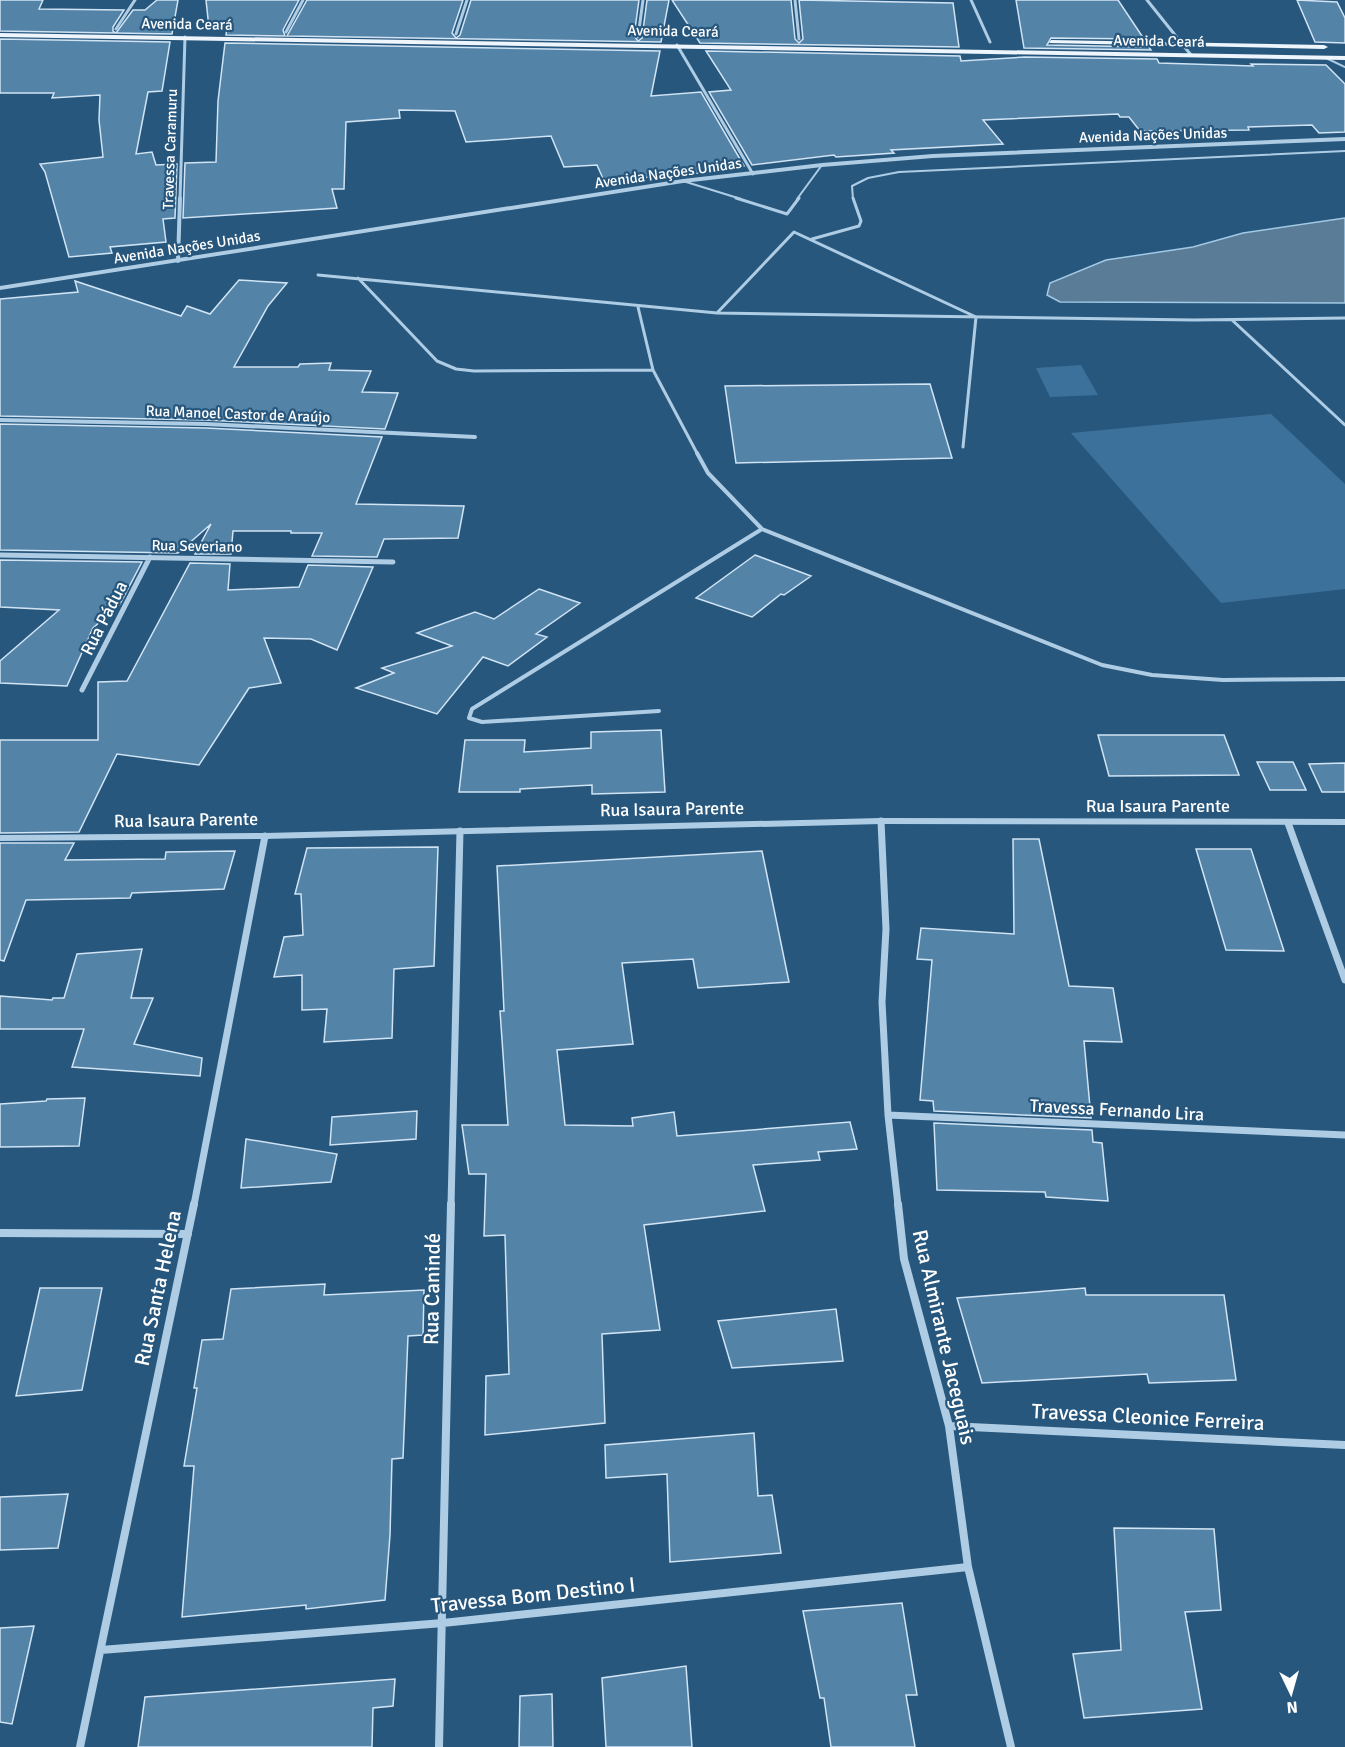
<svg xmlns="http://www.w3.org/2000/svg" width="1345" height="1747" font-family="Signika,sans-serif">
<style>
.green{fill:#3c719b}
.water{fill:#5b7c96;stroke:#a2c9e5;stroke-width:1.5}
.building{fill:#5483a8;stroke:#d0e4f4;stroke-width:1.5}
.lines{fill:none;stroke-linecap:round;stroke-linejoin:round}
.service-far2{stroke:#aecde5;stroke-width:2}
.service-far1{stroke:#aecde5;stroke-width:3}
.service{stroke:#aecde5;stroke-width:4}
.minor-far4{stroke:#aecde5;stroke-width:3}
.minor-far3{stroke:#aecde5;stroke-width:4}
.minor-far2{stroke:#aecde5;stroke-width:5}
.minor-far1{stroke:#aecde5;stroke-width:7}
.minor{stroke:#aecde5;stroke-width:8}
.tertiary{fill:#aecde5;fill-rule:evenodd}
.primary{fill:#eef5fd;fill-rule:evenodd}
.labels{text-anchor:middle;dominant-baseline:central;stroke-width:4.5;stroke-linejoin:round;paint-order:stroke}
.far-street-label{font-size:15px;fill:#fff;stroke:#28577d}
.street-label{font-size:18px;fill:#fff;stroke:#28577d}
.near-street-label{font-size:21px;fill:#fff;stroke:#28577d}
</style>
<rect width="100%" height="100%" fill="#28577d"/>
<path class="green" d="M1081,365L1098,395L1050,397L1036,368Z
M1271,414L1345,484V589L1221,603L1071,433Z"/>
<path class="water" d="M1345,218V303L1060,302L1047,295L1050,283L1106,260L1193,247L1243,233Z"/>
<path class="building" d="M0,0H43L39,9L124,10L113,27V31L116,33L133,10H145L157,0H178L172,34L0,31Z
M206,0H299L283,30L285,36L226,35L227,28H209Z
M307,0H463L452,33L456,38L460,35L471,0H639L634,36L638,41L642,38L647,0H669L661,42L287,36Z
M672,0H791L795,39L799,43L803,39L799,0L953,3L959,47L700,43Z
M1016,0H1118L1144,39L1051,38L1047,45L1149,47L1151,50L1024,48Z
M1297,0L1337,2L1345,18V43L1315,42Z
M0,39L170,42L162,91L148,92L136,154L152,152L156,165L177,164L175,218L163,219L166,242L110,247L112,253L69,257L45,172L40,164L103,157L99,120L100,95L52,98L54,93H0Z
M225,43L660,51L651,96L701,92L744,166L709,170L711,172L604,181L597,165L564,167L551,136L466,142L455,111L399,110L400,118L346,122L344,189H332L337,208L183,218L185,163L216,162L218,101Z
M706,51L960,56L961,61L1025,57L1157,59L1159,63L1253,66L1251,64L1326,65L1345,84V132L1319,133L1312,125L1248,127L1249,130L1140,131L1129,117H1120L1118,114L983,120L1003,144L891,150L894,153L836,157L834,155L752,165L709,92L731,90Z
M239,280L287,283L268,306L234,367H298L300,364L331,363L329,370L371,371L362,392L398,393L385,429L206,420L0,416V299L78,292L75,281L181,316L187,306L210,314Z
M930,384L952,458L736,463L725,386Z
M0,424L206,428L382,437L356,504L464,506L458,538L384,539L377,557L312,556L322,533H291V531H233L231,554H195L211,524L178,553L0,550Z
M755,555L811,576L784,595L781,594L752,617L696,598Z
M0,560L142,562L120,604L93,628L67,686L0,683V661L59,610L0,607Z
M190,563L230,564L228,590L299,587L308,565L373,567L337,650L311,639L264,638L281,683L249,688L199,765L117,754L79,832L0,833V740H98V682L127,681Z
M539,589L580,603L536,634L547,637L508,666L483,657L437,714L356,688L394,673L382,668L452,646L417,633L475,612L494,619Z
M661,730L665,792L592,794V785L520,789V792H459L465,740H525L524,752L591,748V732Z
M1098,735H1224L1239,775L1109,776Z
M1257,762H1293L1306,790H1270Z
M1345,763V792H1322L1309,764Z
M1013,839H1039L1069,986L1113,988L1122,1042L1084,1041L1091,1118L934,1111L933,1101L920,1100L932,960L917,959L921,928L1014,934Z
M0,843H74L65,860L165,859L166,852L235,851L224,889L132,893L130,898L26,900L4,961L0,960Z
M438,847L434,966L394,969L392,1038L324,1042L327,1009L302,1010V975L274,977L284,937L303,935L301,894H295L307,848Z
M1196,849H1251L1284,951L1226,950Z
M762,851L789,982L698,988L693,959L622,963L633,1044L557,1050L565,1125L633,1126L632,1118L674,1112L677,1136L850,1122L857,1149L818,1152L820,1160L753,1165L765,1211L644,1225L660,1330L602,1334L605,1423L485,1435L486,1376L509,1374L505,1235L484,1236L486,1174H469L462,1125H508L500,1011H504L497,866Z
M142,949L131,998H153L134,1044L202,1058L200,1076L72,1067L84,1029H0V996L52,1000L53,998H64L77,954Z
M85,1098L79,1146L0,1147V1104L46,1101L47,1099Z
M417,1111L416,1139L330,1145L332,1117Z
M934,1123L1092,1130L1093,1142L1102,1143L1108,1201L1046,1197L1045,1192L937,1190Z
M246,1139L337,1154L331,1182L241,1188Z
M325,1284L324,1295L424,1290L423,1335L408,1336L403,1458L392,1459L390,1535L385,1600L306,1609V1605L182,1617L194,1466H184L197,1388H194L202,1340L223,1339L231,1289Z
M40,1288H102L82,1390L16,1396Z
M1085,1288L1086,1295H1224L1236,1380L1149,1383L1147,1374L982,1383L957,1298Z
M836,1309L843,1361L732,1368L718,1321Z
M754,1433L758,1496L772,1495L781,1553L670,1562L667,1474L606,1478L605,1445Z
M68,1494L58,1548L0,1550V1497Z
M1114,1528L1214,1529L1221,1610L1185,1612L1202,1709L1084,1718L1073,1654L1121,1650Z
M902,1603L917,1695H906L915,1747H831L824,1698H820L803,1611Z
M34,1626L12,1724L0,1722V1628Z
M686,1666L692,1747H606L602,1678Z
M395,1679L393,1706L373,1708L372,1747H138L145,1697Z
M552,1694L553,1747H519L520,1696Z"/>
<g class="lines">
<path class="service-far2" d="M1326,58L1345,67
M683,181L741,199
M797,199L822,165
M853,199L852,186L868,178L899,172L1345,151"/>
<path class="service-far1" d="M736,198L787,214
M787,214L799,198
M812,239L859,226L861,221L853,198
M318,275L717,313L1194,320L1345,318
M358,278L437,361L456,369L474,371L653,370
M638,307L653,370L698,455
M717,313L794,232L976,317L963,447
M1232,320L1345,425"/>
<path class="service" d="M697,453L708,473L762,529L1102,665L1152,675L1223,680L1345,679
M659,711L482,722L469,718L472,709L762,529"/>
<path class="minor-far4" d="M795,0L799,39
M971,0L990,42
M1147,0L1191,55
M116,29L135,0
M286,32L303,0
M456,34L467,0
M638,37L643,0
M677,45L753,174
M180,199L185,37"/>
<path class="minor-far3" d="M178,261L180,198
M0,420L206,424L475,437"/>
<path class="minor-far2" d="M0,555L393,562
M82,690L150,557"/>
<path class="minor-far1" d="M881,821L886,929L882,1002L888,1115L898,1205
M1288,823L1345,980
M888,1115L1345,1135
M194,1205L265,836
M451,1205L460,831"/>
<path class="minor" d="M898,1204L904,1259L949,1426L968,1567L1011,1747
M0,1233L188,1234
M949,1426L1345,1445
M101,1650L443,1623L968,1567
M80,1747L194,1204
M439,1747L451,1204"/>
<path class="tertiary" d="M1345,137V141L933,158L822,167L683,183L0,290V286L683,179L822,163L933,154Z
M881,818L1345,819V825L881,824L265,839L0,841V835L265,833Z"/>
<path class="primary" d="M0,33L1345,56V60L0,37Z
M1051,40L1324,45L1328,47L1324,49L1049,43Z"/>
</g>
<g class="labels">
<g class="far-street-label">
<text transform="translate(187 24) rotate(1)">Avenida Ceará</text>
<text transform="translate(673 31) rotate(1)">Avenida Ceará</text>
<text transform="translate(1159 41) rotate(1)">Avenida Ceará</text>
<text transform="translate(1153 135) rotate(-2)">Avenida Nações Unidas</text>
<text transform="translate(170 149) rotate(-88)">Travessa Caramuru</text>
<text transform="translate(668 173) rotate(-8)">Avenida Nações Unidas</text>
<text transform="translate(187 247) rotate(-9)">Avenida Nações Unidas</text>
<text transform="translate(238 414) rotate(2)">Rua Manoel Castor de Araújo</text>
<text transform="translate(197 546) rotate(1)">Rua Severiano</text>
</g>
<g class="street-label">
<text transform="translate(104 618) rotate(-63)">Rua Pádua</text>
<text x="1158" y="806">Rua Isaura Parente</text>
<text transform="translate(672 809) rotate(-1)">Rua Isaura Parente</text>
<text transform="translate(186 820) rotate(-1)">Rua Isaura Parente</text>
<text transform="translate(1117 1110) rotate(3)">Travessa Fernando Lira</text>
</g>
<g class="near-street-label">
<text transform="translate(158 1288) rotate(-78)">Rua Santa Helena</text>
<text transform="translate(432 1289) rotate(-89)">Rua Canindé</text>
<text transform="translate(944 1337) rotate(77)">Rua Almirante Jaceguais</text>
<text transform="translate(1148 1417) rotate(3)">Travessa Cleonice Ferreira</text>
<text transform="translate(533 1595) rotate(-6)">Travessa Bom Destino I</text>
</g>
</g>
<g transform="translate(1291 1693) rotate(175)" stroke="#28577d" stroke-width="4.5" paint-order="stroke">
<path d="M0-4.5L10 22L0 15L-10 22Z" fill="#ffffff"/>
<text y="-9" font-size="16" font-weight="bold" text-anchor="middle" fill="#ffffff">N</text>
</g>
</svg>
